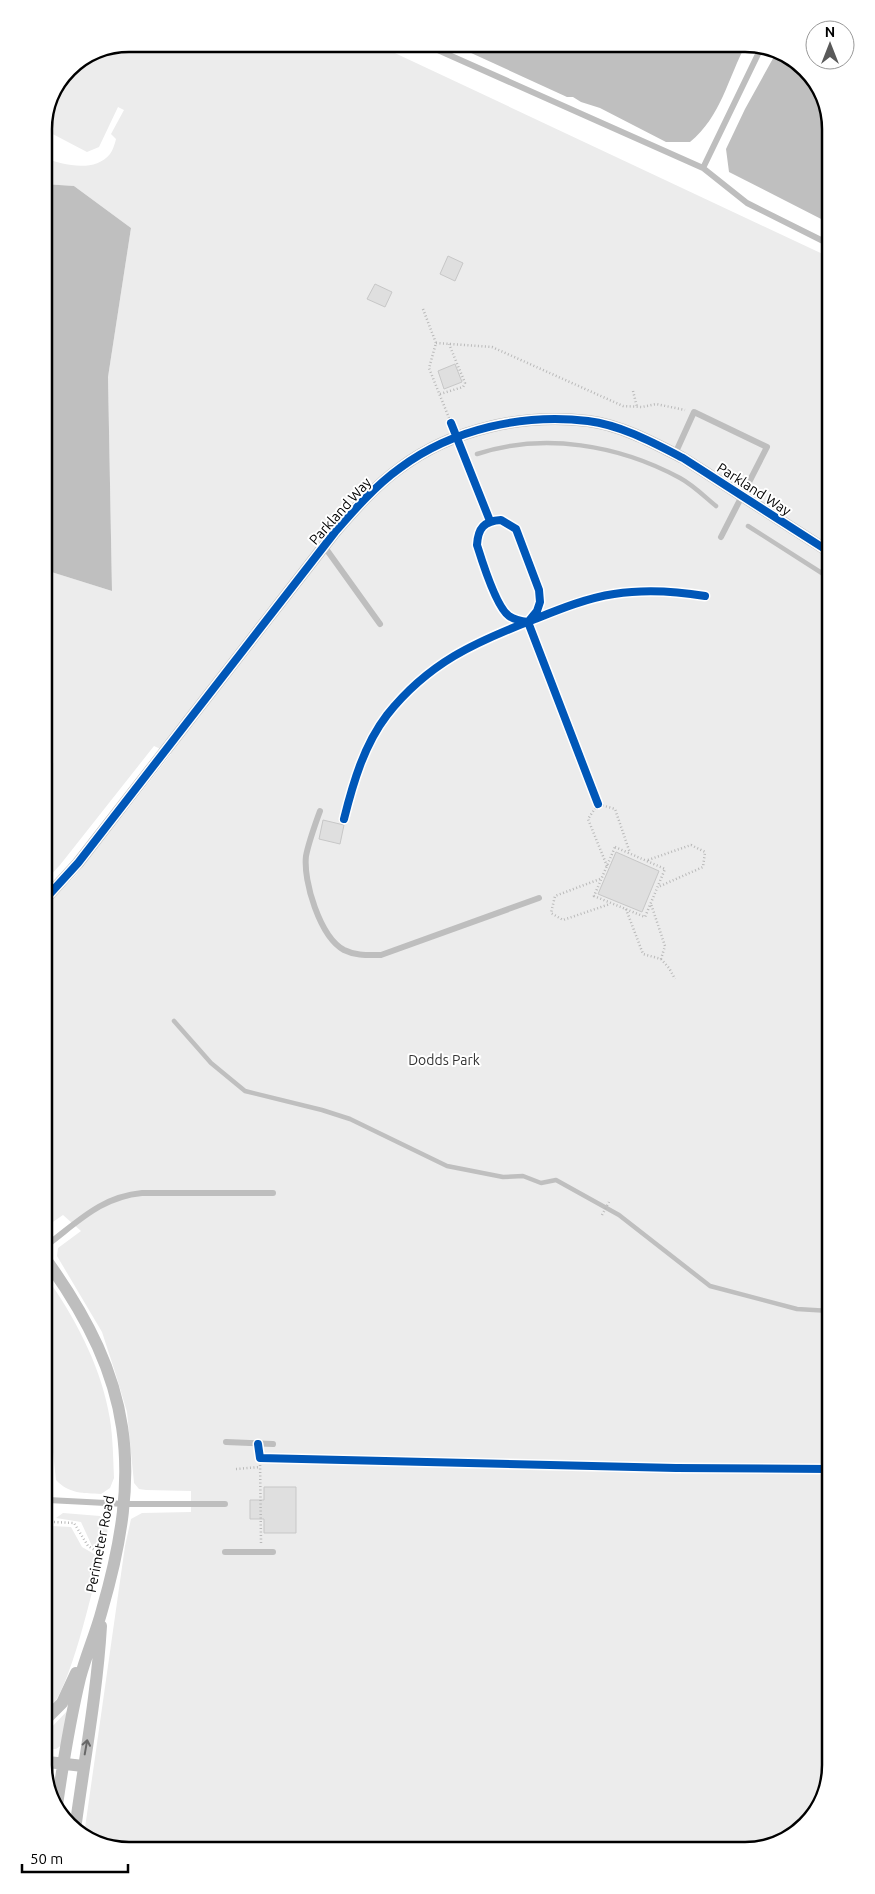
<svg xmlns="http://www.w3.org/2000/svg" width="875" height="1894" font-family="Ubuntu,sans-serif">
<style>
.green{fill:#ececec}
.water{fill:#bfbfbf}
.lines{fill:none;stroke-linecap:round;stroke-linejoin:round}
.stream{stroke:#bfbfbf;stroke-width:4.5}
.building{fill:#dfdfdf;stroke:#c7c7c7}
.path{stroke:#b9b9b9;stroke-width:2.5;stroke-dasharray:1 2.5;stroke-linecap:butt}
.service{stroke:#bebebe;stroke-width:6}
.minor{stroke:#bebebe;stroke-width:12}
.cycleway-casing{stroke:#fff;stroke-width:11}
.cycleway{stroke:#0057b8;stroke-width:8}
.oneway{stroke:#686868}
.labels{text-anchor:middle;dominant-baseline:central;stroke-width:4;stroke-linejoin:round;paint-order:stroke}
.street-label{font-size:14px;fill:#000;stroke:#fff}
.park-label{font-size:14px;fill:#333;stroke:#fff}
.rim{fill:none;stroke:#000;stroke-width:2.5}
</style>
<rect width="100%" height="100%" fill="#fff"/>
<path class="green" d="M382,47L827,256L831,1765L814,1816L773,1846L124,1850L84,1835L125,1546L131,1519L142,1513L191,1512V1491L146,1490L139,1489L134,1483L127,1412L116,1375L102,1332L57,1256L58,1248L81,1231L63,1215L47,1226L46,905L76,875L171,754L154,746L60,865L46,880L45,570L112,591L108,377L131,228L74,186L44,184V158C63,165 95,173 110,154C113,150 115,143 116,139L111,134L124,110L118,107L99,147L87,152L45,130L44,132V124L69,69L97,50Z
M47,1278C74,1316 99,1363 108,1409C113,1431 113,1455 114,1478L110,1488L101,1494C84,1493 69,1494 56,1480L47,1396Z
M63,1513L100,1516C111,1528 108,1537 103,1551L92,1546L81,1522L56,1518Z
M51,1526L71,1527L82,1547L101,1558C91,1593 71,1689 48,1711V1541Z
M69,1709L62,1745L56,1749H48V1731Z"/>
<path class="water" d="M746,44C728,78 721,117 690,142H666L600,108L581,102L573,97H567L458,47Z
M776,53L798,62L827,102V222L729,172L726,149L745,109Z
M44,184L74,186L131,228L108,377L112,591L45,570Z"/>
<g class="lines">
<path class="stream" d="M477,454C544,432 619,445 680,478C693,485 705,497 716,506
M748,526L828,577
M174,1021L211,1063L245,1091L322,1110L350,1119L447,1166L503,1177L523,1176L541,1183L556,1180L619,1215L710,1286L797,1309L830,1311"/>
</g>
<path class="building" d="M448,256L463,263L455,281L440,274Z
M375,284L392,292L385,307L367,299Z
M455,364L462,382L444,389L438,371Z
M323,820L344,825L340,844L319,839Z
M616,852L659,871L642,912L598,894Z
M264,1487H296V1533H264V1519H250V1500H264Z"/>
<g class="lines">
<path class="path" d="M44,142L45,141
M423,309L436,343L429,368L451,423
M436,343L492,347L623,406L642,407L656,404L685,410
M633,391L637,407
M440,394L463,387L465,383L449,344
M615,847L665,869L645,917L594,896Z
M648,860L691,845L705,852L703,867L658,887
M607,866L588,819L598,804L615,809L630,853
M600,879L555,896L551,913L563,920L610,904
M626,909L643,954L661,959L665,946L651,904
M661,959L669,968L675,979
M602,1215L609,1202
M260,1458L261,1543
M236,1469L260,1467
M54,1522L74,1523L88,1546L100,1553"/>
<path class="service" d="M431,47L703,168L747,203L827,243
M703,168L761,48
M675,454L694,412L767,447L721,537
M324,546L380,624
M320,811C315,825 309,841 306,856C303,881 320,937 344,950C356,956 368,955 381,955L539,898
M47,1245C79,1221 101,1197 142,1193H273
M226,1442L273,1444
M48,1500L125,1504H225
M225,1552H273"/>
<path class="minor" d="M46,898L78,863L335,532C355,509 375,486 400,468C452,429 524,413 588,421C621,425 654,443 683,458L828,551
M47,1261C133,1381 143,1469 102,1610C96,1633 86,1655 80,1678C70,1720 63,1763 57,1805
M48,1717L62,1703L76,1673
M48,1762L83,1766
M75,1830C84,1762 97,1694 101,1626"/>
<defs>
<path id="cycleway" d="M451,423L490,521
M501,520L516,529L539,590L540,602L537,611L528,622C521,621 515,620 509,616C496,607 482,561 477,545C478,528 484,521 501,520Z
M528,622L598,804
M344,819C353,783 364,745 387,715C428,663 475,642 535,619C560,609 587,598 614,594C645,589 675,591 705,596
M46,898L78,863L335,532C355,509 375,486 400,468C452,429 524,413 588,421C621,425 654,443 683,458L828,551
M258,1444L260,1458L676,1468L830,1469"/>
</defs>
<use href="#cycleway" class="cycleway-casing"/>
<use href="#cycleway" class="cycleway"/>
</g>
<defs><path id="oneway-shaft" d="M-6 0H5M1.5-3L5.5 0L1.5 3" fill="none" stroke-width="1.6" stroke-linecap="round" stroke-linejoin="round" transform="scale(1.25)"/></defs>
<use class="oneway" href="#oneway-shaft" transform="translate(86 1747) rotate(-80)"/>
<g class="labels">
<g class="street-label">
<text transform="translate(754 489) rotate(33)">Parkland Way</text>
<text transform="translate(340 511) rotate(-48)">Parkland Way</text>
<text transform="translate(100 1544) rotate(-79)">Perimeter Road</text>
</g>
<g class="park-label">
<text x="444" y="1060">Dodds Park</text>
</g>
</g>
<path d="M0 0H875V1894H0ZM129 52H745A77 77 0 0 1 822 129V1765A77 77 0 0 1 745 1842H129A77 77 0 0 1 52 1765V129A77 77 0 0 1 129 52Z" fill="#fff" fill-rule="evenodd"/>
<path class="rim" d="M129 52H745A77 77 0 0 1 822 129V1765A77 77 0 0 1 745 1842H129A77 77 0 0 1 52 1765V129A77 77 0 0 1 129 52Z"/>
<g transform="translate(830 45)"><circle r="24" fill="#ffffff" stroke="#999999"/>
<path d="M0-4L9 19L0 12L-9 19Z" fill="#595959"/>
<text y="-8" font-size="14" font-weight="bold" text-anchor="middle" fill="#000000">N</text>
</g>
<path d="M22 1864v8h106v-8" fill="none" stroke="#000000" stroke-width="2.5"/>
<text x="30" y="1864" font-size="15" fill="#000000" stroke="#ffffff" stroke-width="4" paint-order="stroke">50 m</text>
</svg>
